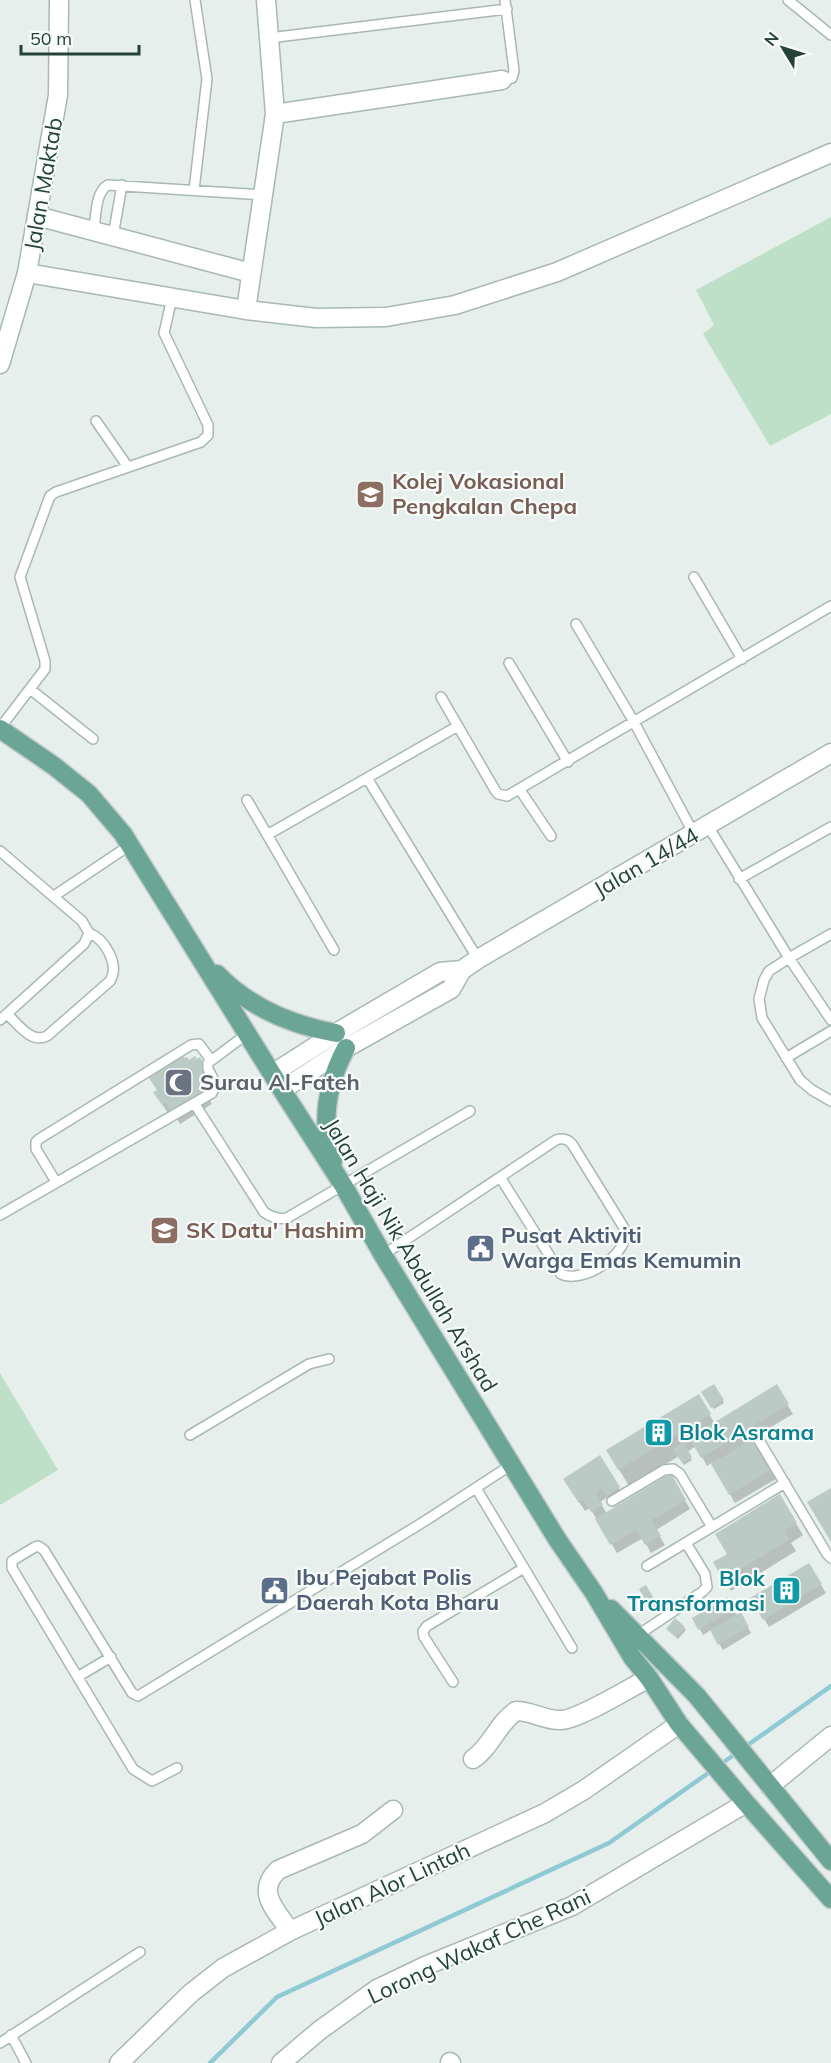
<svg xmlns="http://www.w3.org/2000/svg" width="831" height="2063" font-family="Mulish,sans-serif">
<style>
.green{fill:#bfe0c8}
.shadow{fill:#0003}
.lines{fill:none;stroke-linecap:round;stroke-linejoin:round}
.stream{stroke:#8ec9d4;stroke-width:4.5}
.building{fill:#bbcac4}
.service-casing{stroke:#a8b8b2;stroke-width:12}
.minor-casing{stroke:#a8b8b2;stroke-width:21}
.tertiary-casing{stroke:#a8b8b2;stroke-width:21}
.primary-casing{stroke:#c2cac8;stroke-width:21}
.service{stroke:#fff;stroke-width:9}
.minor{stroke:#fff;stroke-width:18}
.tertiary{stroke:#fff;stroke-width:18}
.primary{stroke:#6aa596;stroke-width:18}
.labels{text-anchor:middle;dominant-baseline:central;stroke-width:4.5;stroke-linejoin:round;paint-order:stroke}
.street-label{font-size:22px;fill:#24423a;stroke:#f7fbf9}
.education-label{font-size:22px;font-weight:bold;fill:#785e54;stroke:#f7fbf9;text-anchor:start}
.worship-label{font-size:22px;font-weight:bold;fill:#5b616d;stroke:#f7fbf9;text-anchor:start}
.service-label{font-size:22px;font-weight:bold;fill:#4e5e75;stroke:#f7fbf9;text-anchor:start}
.culture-label{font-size:22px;font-weight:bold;fill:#0d838f;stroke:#f7fbf9;text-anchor:start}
</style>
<rect width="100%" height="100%" fill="#e6efeb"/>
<path class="green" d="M831,217V414L770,446L703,334L714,325L696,290Z
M0,1373L58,1470L0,1505Z"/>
<path class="shadow" d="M183,1058L215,1085L208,1097L212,1104L180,1124L174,1114L170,1116L162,1104Z
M713,1386L724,1403L714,1409L703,1392Z
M776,1386L793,1414L752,1438L776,1479L735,1503L712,1463L707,1466L696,1446L687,1452L692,1460L684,1465L679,1456L629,1486L608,1451L698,1396L715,1424Z
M600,1457L624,1497L613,1503L609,1496L600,1502L607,1514L670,1475L690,1509L656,1530L665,1545L651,1553L643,1538L617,1553L590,1508L585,1511L570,1488Z
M779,1496L803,1535L791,1543L796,1551L731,1591L715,1563L729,1554Z
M809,1565L826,1593L769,1627L752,1599Z
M727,1599L737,1616L740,1614L751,1633L723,1650L711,1630L703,1635L694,1618Z
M684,1628L686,1630L678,1639L669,1631Z"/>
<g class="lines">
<path class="stream" d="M745,1747L831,1686
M721,1764L738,1752
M210,2063L277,1997L609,1843L714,1769"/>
</g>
<path class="building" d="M183,1056L185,1058L187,1057L189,1060L195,1056L197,1059L200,1057L209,1072L210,1080L202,1085L206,1091L172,1113L166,1103L162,1105L153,1092L157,1090L149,1078Z
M714,1384L724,1400L711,1408L701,1392Z
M777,1384L789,1404L701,1458L689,1438Z
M699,1394L711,1414L618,1470L606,1450Z
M754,1438L772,1469L729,1495L711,1464Z
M683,1442L692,1457L682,1463L673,1449Z
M600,1455L620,1487L607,1496L602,1488L596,1493L603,1505L591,1512L583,1500L579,1503L563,1479Z
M671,1473L686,1500L652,1520L661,1536L645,1545L636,1530L610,1545L595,1519Z
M831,1488V1542L807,1502Z
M780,1494L797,1523L785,1530L790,1539L723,1580L713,1562L727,1554L715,1534Z
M809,1563L822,1584L763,1620L750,1598Z
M646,1585L660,1609L653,1613L639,1589Z
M728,1597L734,1609L698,1630L692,1618Z
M741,1612L749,1627L718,1645L710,1630Z
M675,1618L685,1627L676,1637L666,1629Z"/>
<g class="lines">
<defs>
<path id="service" d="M788,0L831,35
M269,38L507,9
M502,80L512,78L514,71L505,0
M194,190L207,79L195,0
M94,230C96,217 95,192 108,185L262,195
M113,236L122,185
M96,421L128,467
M694,577L742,659
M576,624L634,722L694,834
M509,663L568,762
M30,689L93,739
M441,697L495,790L498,794L507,796L831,606
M0,728L45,669V661L20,577L50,496L56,492L201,442L208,435V425L164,333L172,298
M367,778L478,959
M520,790L551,836
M247,800L334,950
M708,826L789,958L769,971L764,980L759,999L762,1018L800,1080L812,1090L831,1101
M267,835L458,726
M0,851L82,921L89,933L84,944L0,1020
M739,879L831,827
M54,896L130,845
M831,934L789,958L831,1020
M7,1014C18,1024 31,1044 47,1036L110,981C120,965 105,939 89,933
M786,1058L831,1031
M194,1103L264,1212C271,1217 278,1220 287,1218L470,1111
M56,1182L36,1149V1142L39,1139L191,1045L199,1044L211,1060
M0,1215L212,1093L216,1084L208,1069V1063L247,1034
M383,1255L556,1140C562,1138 567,1138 572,1144L624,1228C633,1253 582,1285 561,1274L500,1177
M190,1435L309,1364L329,1359
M757,1437L827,1554L831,1558
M476,1488L572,1648
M612,1501L664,1470L673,1469L680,1474L712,1527
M647,1566L785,1483
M638,1635L702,1592L707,1587L705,1574L686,1543
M79,1676L111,1657
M453,1682L424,1637L423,1631L427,1626L524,1568
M177,1768L152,1781L133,1769L12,1568V1561L15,1559L35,1547L38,1546L44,1550L132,1693L138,1696L425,1521L511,1465
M11,2035L26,2063
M0,2043L140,1952"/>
<path id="minor" d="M275,114L502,80
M37,216L251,273
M27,273L246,310L316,318L386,317L455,305L557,272L831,153
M246,310L275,114L266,0
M272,1074L336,1033L440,972L462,970
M282,1090L346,1048L451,989L462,970L478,959L831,753
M473,1759C491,1747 498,1723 516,1711C532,1711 546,1721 561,1720C578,1720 631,1687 649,1678
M770,1786L831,1736
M290,1931C276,1910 255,1892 278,1870L362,1834L393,1810
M450,2062L451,2063
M119,2063L191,1993L223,1968L290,1931L545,1813L584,1790L679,1724
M281,2063L320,2030L377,1989L425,1966L572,1906L746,1803"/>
<path id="tertiary" d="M0,364L27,273L58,95L59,0"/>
<path id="primary" d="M0,729L54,766L89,794L123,834L282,1090L343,1185L383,1255L557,1539L594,1593L632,1657L649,1678L679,1724L746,1803L831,1899
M217,974C249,1007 291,1025 336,1033
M333,1161C320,1122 327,1084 346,1048
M611,1609L697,1696L831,1861"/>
</defs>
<use href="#service" class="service-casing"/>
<use href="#minor" class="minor-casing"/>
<use href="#tertiary" class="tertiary-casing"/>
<use href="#primary" class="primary-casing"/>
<use href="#service" class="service"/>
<use href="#minor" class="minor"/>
<use href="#tertiary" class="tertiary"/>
<use href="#primary" class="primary"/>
</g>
<defs>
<symbol id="university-square" viewBox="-11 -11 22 22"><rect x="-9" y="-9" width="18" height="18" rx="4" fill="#8d6e63" stroke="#f7fbf9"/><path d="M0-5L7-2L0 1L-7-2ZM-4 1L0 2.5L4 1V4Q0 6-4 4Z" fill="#fff"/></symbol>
<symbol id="mosque-square" viewBox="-11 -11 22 22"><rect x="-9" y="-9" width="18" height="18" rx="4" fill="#6b7280" stroke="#f7fbf9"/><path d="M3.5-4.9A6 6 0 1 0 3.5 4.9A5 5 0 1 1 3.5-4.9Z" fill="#fff"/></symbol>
<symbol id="school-square" viewBox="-11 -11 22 22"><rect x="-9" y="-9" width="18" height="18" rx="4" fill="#8d6e63" stroke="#f7fbf9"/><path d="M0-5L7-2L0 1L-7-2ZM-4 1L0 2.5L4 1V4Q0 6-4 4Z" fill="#fff"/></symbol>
<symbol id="civic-square" viewBox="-11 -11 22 22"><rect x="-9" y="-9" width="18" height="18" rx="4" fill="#5c6f8a" stroke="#f7fbf9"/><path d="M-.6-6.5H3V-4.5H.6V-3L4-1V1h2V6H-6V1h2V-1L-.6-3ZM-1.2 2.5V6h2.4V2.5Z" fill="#fff"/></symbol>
<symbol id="building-square" viewBox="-11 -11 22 22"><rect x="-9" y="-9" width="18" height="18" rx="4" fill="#0f9aa8" stroke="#f7fbf9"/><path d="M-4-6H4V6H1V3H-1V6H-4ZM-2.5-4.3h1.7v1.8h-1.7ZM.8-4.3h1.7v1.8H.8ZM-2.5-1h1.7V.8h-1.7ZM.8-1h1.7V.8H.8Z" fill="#fff"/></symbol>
</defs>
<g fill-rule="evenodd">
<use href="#university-square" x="354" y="478" width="33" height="33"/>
<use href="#mosque-square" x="162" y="1066" width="33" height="33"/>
<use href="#school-square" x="148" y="1214" width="33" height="33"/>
<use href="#civic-square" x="464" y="1232" width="33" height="33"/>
<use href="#building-square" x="642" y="1416" width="33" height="33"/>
<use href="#civic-square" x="258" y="1574" width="33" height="33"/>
<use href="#building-square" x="770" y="1574" width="33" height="33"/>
</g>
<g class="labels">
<g class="street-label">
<text transform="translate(43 184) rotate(-80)">Jalan Maktab</text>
<text transform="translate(646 862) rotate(-30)">Jalan 14/44</text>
<text transform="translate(411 1255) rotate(59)">Jalan Haji Nik Abdullah Arshad</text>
<text transform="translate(392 1884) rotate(-25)">Jalan Alor Lintah</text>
<text transform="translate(479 1946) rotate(-25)">Lorong Wakaf Che Rani</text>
</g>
<g class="education-label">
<text x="392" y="481">Kolej Vokasional<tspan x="392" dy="25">Pengkalan Chepa</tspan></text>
<text x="186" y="1230">SK Datu' Hashim</text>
</g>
<g class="worship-label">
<text x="200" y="1082">Surau Al-Fateh</text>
</g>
<g class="service-label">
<text x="501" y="1235">Pusat Aktiviti<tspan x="501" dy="25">Warga Emas Kemumin</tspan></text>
<text x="296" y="1577">Ibu Pejabat Polis<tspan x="296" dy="25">Daerah Kota Bharu</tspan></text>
</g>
<g class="culture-label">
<text x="679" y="1432">Blok Asrama</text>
<text x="765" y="1578" text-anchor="end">Blok<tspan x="765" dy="25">Transformasi</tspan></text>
</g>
</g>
<g transform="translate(783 48) rotate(308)" stroke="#f7fbf9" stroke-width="4.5" paint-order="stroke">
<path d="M0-4.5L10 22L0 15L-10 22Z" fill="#24423a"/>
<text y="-9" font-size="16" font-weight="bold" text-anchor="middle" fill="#24423a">N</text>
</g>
<path d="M21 45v9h118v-9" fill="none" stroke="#24423a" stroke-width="3"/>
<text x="30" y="45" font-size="18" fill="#24423a" stroke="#f7fbf9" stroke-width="4.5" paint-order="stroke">50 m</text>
</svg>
